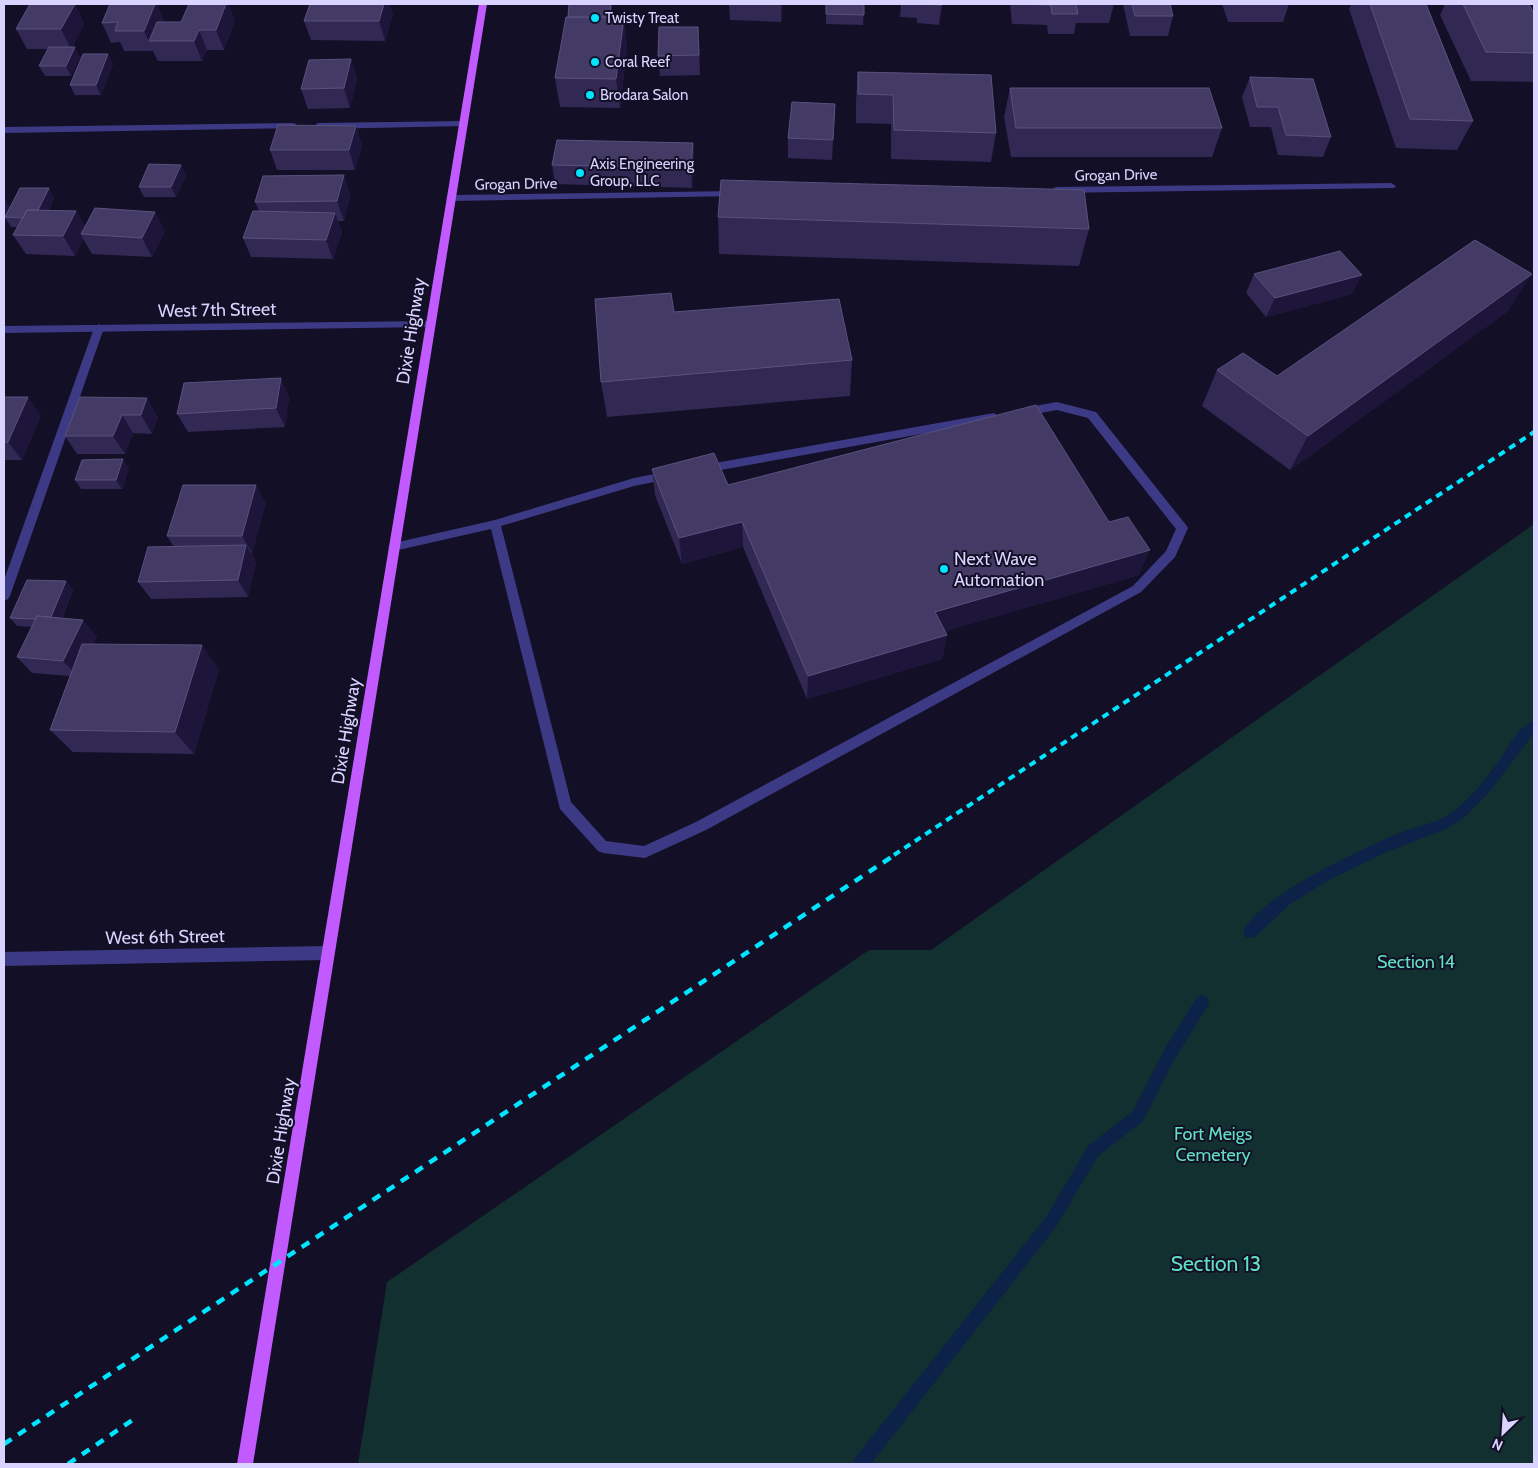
<svg xmlns="http://www.w3.org/2000/svg" width="1538" height="1468" font-family="Cabin,sans-serif">
<style>
.green{fill:#12302f}
.lines{fill:none;stroke-linecap:round;stroke-linejoin:round}
.stream{fill:#0c2248;fill-rule:evenodd}
.lane{fill:#3d3a85;fill-rule:evenodd}
.street{fill:#3d3a85;fill-rule:evenodd}
.primary{fill:#c25bff;fill-rule:evenodd}
.rail-far1{stroke:#00e5ff;stroke-width:4;stroke-dasharray:7 5.5;stroke-linecap:butt}
.rail{stroke:#00e5ff;stroke-width:4.5;stroke-dasharray:9 8;stroke-linecap:butt}
.wall{fill:#312854}
.shaded-wall{fill:#1d163a}
.building{fill:#433a66;stroke:#5a527e}
.poi-dot{fill:#00e5ff;stroke:#130f26;stroke-width:2}
.labels{text-anchor:middle;dominant-baseline:central;stroke-width:4;stroke-linejoin:round;paint-order:stroke}
.far-poi-label{font-size:15px;fill:#d9d4ff;stroke:#130f26;text-anchor:start}
.far-street-label{font-size:15px;fill:#d9d4ff;stroke:#130f26}
.street-label{font-size:18px;fill:#d9d4ff;stroke:#130f26}
.poi-label{font-size:18px;fill:#d9d4ff;stroke:#130f26;text-anchor:start}
.park-label{font-size:18px;fill:#5fe0c0;stroke:#130f26}
.near-park-label{font-size:21px;fill:#5fe0c0;stroke:#130f26}
</style>
<rect width="100%" height="100%" fill="#130f26"/>
<path class="green" d="M1534,524V1464H358L387,1282L869,950H931Z"/>
<g class="lines">
<path class="stream" d="M1534,721V733L1491,790L1463,819L1444,830L1389,851L1327,881L1289,905L1255,937L1250,938L1245,937L1243,932C1259,896 1365,847 1402,832C1417,826 1434,824 1448,815C1469,802 1485,779 1500,760C1509,746 1518,726 1534,721Z
M1202,995L1207,997L1209,1002L1207,1007L1174,1060L1143,1121L1098,1156L1056,1227L871,1464H853L855,1458L1046,1217L1088,1146L1133,1111L1164,1050L1197,997Z"/>
<path class="lane" d="M463,121L466,122V126L318,129L314,126L318,123Z
M293,123L296,124V128L4,133V127Z
M99,324L104,328L10,596L8,599L4,601V580L94,328Z
M1057,402L1096,412L1186,525L1188,528L1175,557L1141,592L706,830L645,858L603,853L598,851L560,809L491,529L394,551L388,547L394,543L495,520L634,478L670,471L674,472L675,475L674,478L634,486L501,526L571,802L606,841L644,846L696,822L1133,586L1166,551L1176,529L1088,418L1057,410L1024,416L1019,412L1024,408Z
M994,413L999,417L994,421L704,473L699,469L704,465Z"/>
<path class="street" d="M1391,183L1396,186L1394,188L1056,193L1051,190L1056,187Z
M736,191L741,194L739,196L451,201L446,198L451,195Z
M430,321L435,324L430,327L4,333V326Z
M327,946L332,948L334,953L332,958L327,960L4,966V952Z"/>
<path class="primary" d="M479,4H487L253,1464H237Z"/>
<path class="rail-far1" d="M894,855L1534,432"/>
<path class="rail" d="M4,1444L896,854
M68,1464L137,1417"/>
</g>
<path class="wall" d="M75,4L84,24L72,47L80,57L71,76H45L39,66L48,49H27L16,29Z
M189,4H228L235,21L224,50H207L202,61H158L153,51H124L120,42L111,43L102,23L164,20V22H181Z
M611,4L612,17L624,18L627,47L620,108L560,107L555,78L568,17Z
M729,4H783L781,22L730,20Z
M826,4H864L863,25L826,24Z
M901,4H942L939,25L917,23V18L900,17Z
M1010,4H1114L1109,23H1076L1074,34H1048L1047,25L1012,24Z
M1123,4H1170L1173,16L1168,36H1130Z
M1222,4H1289L1283,22H1228Z
M1351,4H1426L1473,121L1457,150L1396,148L1349,9Z
M1445,4H1529L1534,14V82L1471,81L1440,15Z
M393,14L385,41L311,40L304,21Z
M699,46L700,75L660,76L658,56Z
M108,54L113,64L101,95H75L70,85Z
M351,59L357,79L350,108L308,109L301,89Z
M858,72L996,133L991,162L891,159V124L856,123V101Z
M1250,77L1331,137L1323,157L1278,155L1271,127H1250L1242,97Z
M1010,88L1222,128L1212,157H1011L1004,117Z
M835,104L832,160L788,158V138Z
M356,126L362,146L355,170H277L270,150Z
M693,143L694,163L692,188L555,184L552,165Z
M181,165L186,175L176,197H144L139,187Z
M344,175L350,195L344,221H338L342,232L333,259L251,257L243,238L259,211L255,202Z
M49,188L54,198L49,210L76,211L85,227L165,231L152,257L92,254L83,239L75,256L26,254L13,235L18,227H11L6,219L4,224V198L10,208Z
M718,217L1089,229L1079,266L719,254Z
M1254,274L1352,294L1266,317L1246,293Z
M1508,311L1290,470L1202,406L1217,370L1277,376Z
M674,312L852,360L850,396L607,417L601,382Z
M4,397L41,415L22,460H4Z
M80,397L158,417L152,434L133,433L125,454H77L65,436Z
M289,397L285,427L188,432L177,414Z
M129,468L122,489H81L75,480Z
M652,469L728,485L1139,575L945,631L947,635L942,659L807,699L743,547L682,564L655,495Z
M266,503L252,553H251L256,562L248,597L151,599L138,582L174,547L167,536Z
M66,581L73,590L62,618L97,636L93,644L219,669L194,754L73,752L50,730L70,676L32,673L17,657L32,627L17,626L10,618Z"/>
<path class="shaded-wall" d="M75,4L84,24L71,49L61,29Z
M155,4H157L164,20L157,41H149L144,31Z
M226,4H228L235,21L224,50L216,30Z
M384,4H390L393,14L385,41L379,21Z
M611,4L612,11V29L610,19Z
M781,4H783L781,22Z
M624,18L627,47L620,108L616,79Z
M199,30L207,50L202,61L194,41Z
M75,47L80,57L71,76L66,66Z
M108,54L113,64L101,95L96,85Z
M351,59L357,79L350,108L344,88Z
M356,126L362,146L355,170L349,150Z
M693,143L694,163L692,188L691,168Z
M181,165L186,175L176,197L171,187Z
M344,175L350,195L344,221L337,201Z
M49,188L54,198L41,228L35,218Z
M4,198L11,210L5,217L6,219L4,224Z
M76,211L87,231L81,234L83,239L75,256L63,236Z
M155,212L165,231L152,257L142,238Z
M335,213L342,232L333,259L326,240Z
M1532,274L1508,311L1290,470L1308,436Z
M1362,275L1352,294L1266,317L1275,298Z
M281,378L289,397L285,427L276,408Z
M28,397L41,415L22,460L8,442Z
M147,398L158,417L152,434L141,415Z
M122,415L133,433L125,454L113,436Z
M123,459L129,468L122,489L116,480Z
M256,485L266,503L252,553L242,536Z
M742,522L743,547L682,564L679,538Z
M246,545L256,562L248,597L238,580Z
M1150,550L1139,575L930,636L935,612Z
M66,581L73,590L57,628L50,620Z
M83,620L97,636L78,677L63,661Z
M947,635L942,659L807,699L808,676Z
M202,645L219,669L194,754L175,732Z"/>
<path class="building" d="M30,4H75L61,29H16Z
M110,4H155L144,31H115L118,22L102,23Z
M189,4H226L216,30H199L194,41H149L157,22H181Z
M310,4H384L379,21H304Z
M569,4H611L610,17H568Z
M826,4H864V15L826,14Z
M925,4H942V5Z
M1016,4H1076L1078,14H1052L1051,5Z
M1132,4H1170L1173,16H1135Z
M1370,4H1426L1473,121L1410,119Z
M1463,4H1529L1534,14V53L1486,52Z
M566,17L624,18L616,79L555,78Z
M659,27H698L699,55L658,56Z
M49,47H75L66,66H39Z
M83,54H108L96,85H70Z
M351,59L344,88L301,89L309,60Z
M858,72L991,75L996,133L894,130L893,95L858,94Z
M1250,77L1313,79L1331,137L1286,135L1278,107H1257Z
M1010,88H1209L1222,128H1016Z
M792,102L835,104L833,140L788,138Z
M278,125L356,126L349,150H270Z
M557,140L693,143L691,168L552,165Z
M149,164L181,165L171,187H139Z
M344,175L337,201L255,202L263,176Z
M721,180L1084,190L1089,229L718,217Z
M20,188H49L38,210H27L23,218L5,217Z
M95,208L155,212L142,238L81,234Z
M27,210L76,211L63,236L13,235Z
M253,211L335,213L326,240L243,238Z
M1475,240L1532,274L1308,436L1217,370L1243,353L1277,376Z
M1340,251L1362,275L1275,298L1254,274Z
M671,293L674,312L839,299L852,360L601,382L595,299Z
M281,378L276,408L177,414L184,383Z
M4,397H28L8,442H4Z
M80,397L147,398L141,415H122L113,436H65Z
M1036,405L1109,522L1128,517L1150,550L935,612L947,635L808,676L742,522L679,538L652,469L714,453L728,485Z
M123,459L116,480H75L82,460Z
M183,485H256L242,536H167Z
M246,545L238,580L138,582L148,547Z
M27,580L66,581L51,617L37,616L35,619L10,618Z
M37,616L83,620L63,661L17,657Z
M82,644L202,645L175,732L50,730Z"/>
<g class="poi-dot">
<circle cx="595" cy="18" r="5"/>
<circle cx="595" cy="62" r="5"/>
<circle cx="590" cy="95" r="5"/>
<circle cx="580" cy="173" r="5"/>
<circle cx="944" cy="569" r="5"/>
</g>
<g class="labels">
<g class="far-poi-label">
<text x="605" y="18">Twisty Treat</text>
<text x="605" y="62">Coral Reef</text>
<text x="600" y="95">Brodara Salon</text>
<text x="590" y="164">Axis Engineering<tspan x="590" dy="17">Group, LLC</tspan></text>
</g>
<g class="far-street-label">
<text transform="translate(1116 175) rotate(-1)">Grogan Drive</text>
<text transform="translate(516 184) rotate(-1)">Grogan Drive</text>
</g>
<g class="street-label">
<text transform="translate(217 310) rotate(-1)">West 7th Street</text>
<text transform="translate(411 331) rotate(-81)">Dixie Highway</text>
<text transform="translate(346 731) rotate(-81)">Dixie Highway</text>
<text transform="translate(165 937) rotate(-1)">West 6th Street</text>
<text transform="translate(281 1131) rotate(-81)">Dixie Highway</text>
</g>
<g class="poi-label">
<text x="954" y="559">Next Wave<tspan x="954" dy="21">Automation</tspan></text>
</g>
<g class="park-label">
<text x="1416" y="962">Section 14</text>
<text x="1213" y="1134">Fort Meigs<tspan x="1213" dy="21">Cemetery</tspan></text>
</g>
<g class="near-park-label">
<text x="1216" y="1263">Section 13</text>
</g>
</g>
<rect width="1538" height="1468" fill="none" stroke="#d9d4ff" stroke-width="10"/>
<g transform="translate(1503 1433) rotate(205)" stroke="#130f26" stroke-width="4" paint-order="stroke">
<path d="M0-4L9 19L0 12L-9 19Z" fill="#d9d4ff"/>
<text y="-8" font-size="14" font-weight="bold" text-anchor="middle" fill="#d9d4ff">N</text>
</g>
</svg>
